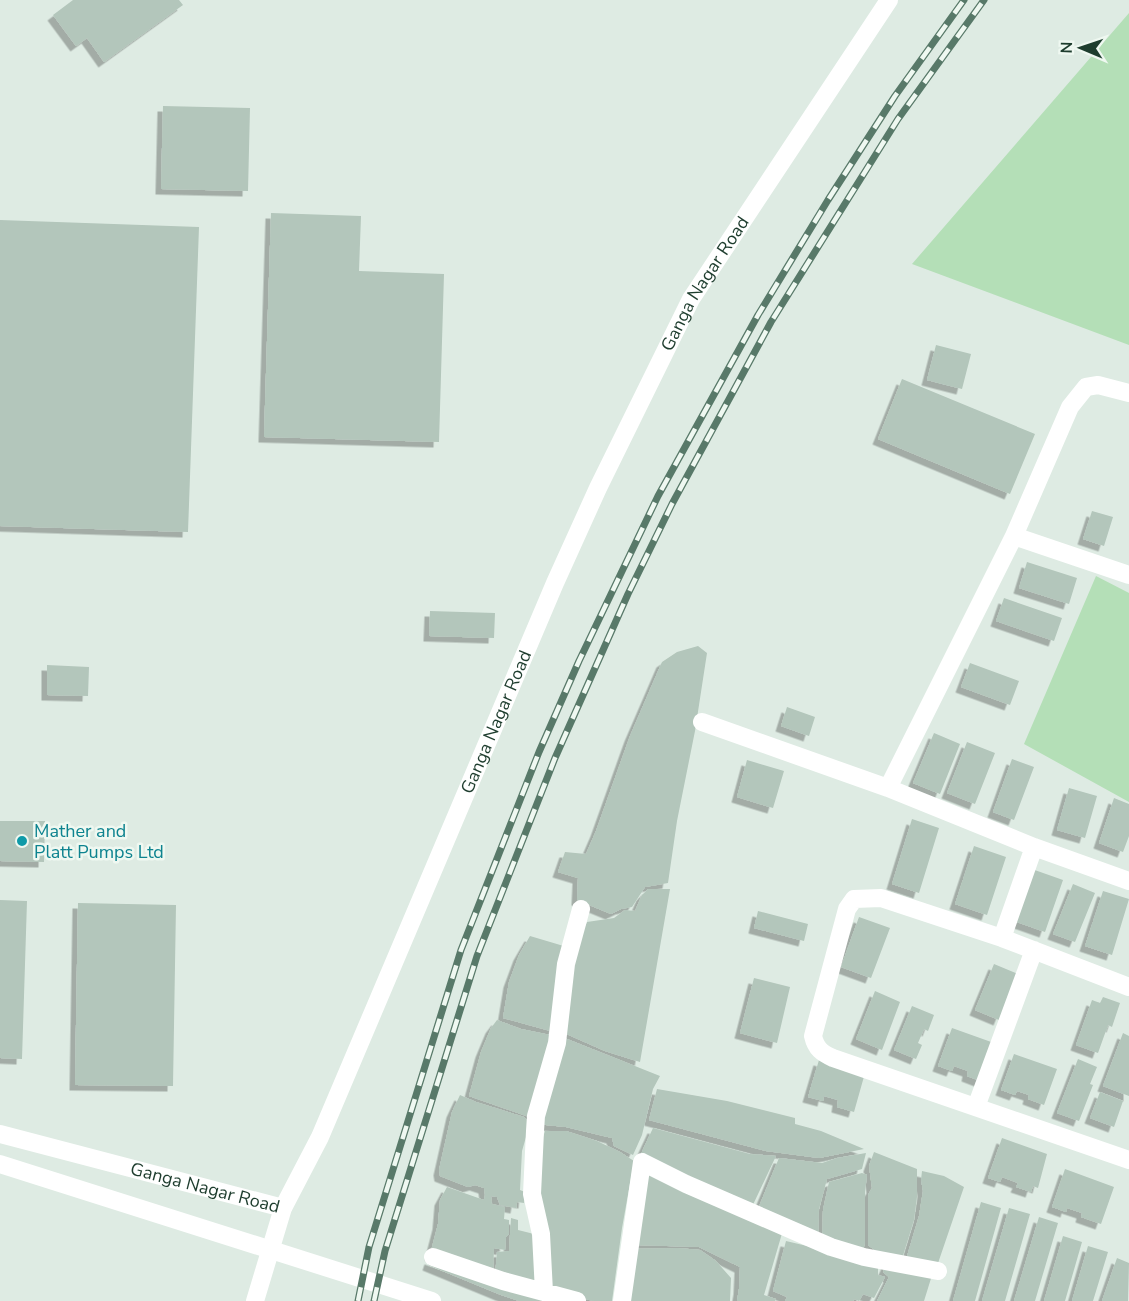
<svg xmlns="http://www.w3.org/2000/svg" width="1129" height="1301" font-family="'Nunito Sans',sans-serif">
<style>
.green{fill:#b4dfb7}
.building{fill:#b3c6bb;filter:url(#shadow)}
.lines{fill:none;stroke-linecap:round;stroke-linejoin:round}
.street{stroke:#fff;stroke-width:18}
.secondary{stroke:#fff;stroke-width:18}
.rail-casing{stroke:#587969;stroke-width:7}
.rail{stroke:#eff8f1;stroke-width:4.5;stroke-dasharray:14;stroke-linecap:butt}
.culture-dot{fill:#0f9aa8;stroke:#eff8f1;stroke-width:2}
.labels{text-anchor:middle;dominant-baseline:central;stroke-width:5;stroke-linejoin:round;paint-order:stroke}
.street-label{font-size:18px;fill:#1e3d2e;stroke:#eff8f1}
.culture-label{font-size:18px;fill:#0d838f;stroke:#eff8f1;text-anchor:start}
</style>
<defs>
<filter id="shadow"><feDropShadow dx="-5.5" dy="5.5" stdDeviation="0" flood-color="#0004"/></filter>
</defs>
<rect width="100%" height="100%" fill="#deebe3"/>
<path class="green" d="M1129,13V345L912,264Z
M1096,576L1129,593V802L1024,744Z"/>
<path class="building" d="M73,0H179L183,5L104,62L87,38L76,46L53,15Z
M163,106L250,108L248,191L161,189Z
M271,213L361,216L359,271L444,274L439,442L264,437Z
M0,220L199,227L188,532L0,526Z
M936,345L971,354L962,389L927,380Z
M902,379L1035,434L1010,494L878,439Z
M1092,511L1113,517L1104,546L1083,539Z
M1027,562L1077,578L1069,604L1019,588Z
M1004,598L1062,618L1054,641L996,621Z
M430,611L495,613L494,638L429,636Z
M698,646L707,653L695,731L677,821L668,883L645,887L632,907L621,909L611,914L577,900L578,878L558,872L565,852L586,854L596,831L630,736L662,662L677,652Z
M970,663L1019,681L1010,705L961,687Z
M47,665L89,667L88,696L47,695Z
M787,707L815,717L809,736L781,726Z
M934,733L960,744L940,794L913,783Z
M967,742L995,753L975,804L947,793Z
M1012,759L1034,767L1014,820L993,812Z
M747,760L784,771L773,808L737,797Z
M1069,788L1097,796L1085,838L1057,830Z
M1114,798L1129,804V836L1123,852L1099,843Z
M912,819L939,828L919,893L892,884Z
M0,821H45L44,862L0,861Z
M974,846L1006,857L987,915L955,904Z
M1029,868L1063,880L1045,932L1011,920Z
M1073,884L1095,893L1075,942L1053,934Z
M648,889H670L640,1062L605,1051L562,1032L577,943L587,922L614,918L625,910L635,911L642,895Z
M1103,891L1129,899L1112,955L1085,946Z
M0,900L27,901L22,1059L0,1058Z
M78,903L176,905L173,1086L75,1085Z
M758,911L808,924L804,941L754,928Z
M859,917L890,928L871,978L841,967Z
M530,936L567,947L554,1032L503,1018L509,982L519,955Z
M994,964L1018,974L999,1020L975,1010Z
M754,978L790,987L777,1043L740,1033Z
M875,991L900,1002L882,1050L856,1039Z
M1103,997L1120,1003L1112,1027L1108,1025L1098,1053L1076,1045L1092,1000L1100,1003Z
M912,1006L934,1015L928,1031L924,1029L918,1043L922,1045L916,1059L894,1050Z
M497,1020L521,1029L555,1036L532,1118L469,1096L481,1052L491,1028Z
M952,1028L994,1043L980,1081L967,1076L968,1071L954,1066L952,1071L938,1066Z
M1123,1033L1129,1036V1096L1103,1086Z
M562,1037L660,1076L653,1089L642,1135L633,1155L614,1146L612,1138L566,1127L546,1125L537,1121Z
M1014,1054L1057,1069L1044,1105L1028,1099L1029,1095L1017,1091L1015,1095L1001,1090Z
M1078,1059L1097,1067L1090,1084L1093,1085L1079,1121L1057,1113Z
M819,1060L865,1073L854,1112L837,1107L838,1100L824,1096L823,1101L808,1097Z
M657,1089L727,1101L795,1118V1124L821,1131L864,1149L819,1158L766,1151L649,1120Z
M1100,1092L1123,1101L1114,1127L1090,1118Z
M460,1095L476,1102L524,1117L530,1123L522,1151L520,1190L525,1192L524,1203L517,1202L516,1208L500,1205L497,1197L491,1196L492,1204L505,1207L504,1219L509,1220V1234L506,1237L505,1250L494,1248L493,1275L430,1255L438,1224L440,1200L447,1187L484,1200L485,1195L484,1188L475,1185L468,1187L440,1176L439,1170L452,1112Z
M653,1128L750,1154L776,1156L751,1209L640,1156Z
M545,1131H566L597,1141L620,1152L634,1161L622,1228L612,1301H594L548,1291L538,1211V1153Z
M1002,1138L1047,1154L1038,1188L1033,1186L1031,1192L1016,1187L1018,1183L1002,1177L1000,1182L988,1178Z
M874,1152L917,1169V1197L914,1220L901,1262L881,1255L868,1245V1195L872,1188L869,1166Z
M866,1153L862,1169L827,1179L819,1209L818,1237L758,1209L779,1158L822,1163L837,1158Z
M1065,1169L1114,1187L1101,1224L1081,1217L1082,1213L1067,1208L1066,1212L1052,1207Z
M649,1171L783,1230L764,1295L776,1299L775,1301H737L739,1289L740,1267L699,1247L636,1245Z
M922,1171L944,1176L964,1187L936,1269L905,1263L919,1216L923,1191L921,1180Z
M862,1173L867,1175L865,1192V1243L862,1254L822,1241L823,1210L829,1182Z
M981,1202L1001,1208L975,1301H953Z
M1009,1208L1030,1214L1005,1301H982Z
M1039,1217L1058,1223L1035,1301H1014Z
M511,1218L518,1220V1230L538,1235L542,1289L495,1277L497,1252L509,1251Z
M1063,1236L1082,1242L1065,1301H1044Z
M786,1241L824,1250L878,1267V1275L885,1277L874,1298L863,1294L859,1301L854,1299L853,1301H785L787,1297L773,1291Z
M1088,1246L1108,1252L1093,1301H1072Z
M678,1248L700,1250L716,1261L731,1278L730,1301H628L632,1249Z
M1117,1258L1129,1263L1128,1301H1102Z
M430,1259L555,1301H519L501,1295L428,1265Z
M887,1263L933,1272L924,1301H877L889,1277L883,1272Z"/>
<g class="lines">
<path class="street" d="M1014,536L1129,575
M702,722L888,788L1034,847L1129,881
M888,788L1014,536L1070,407L1086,387L1098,385L1129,393
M1002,938L1034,847
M1129,987L1002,938L881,898L854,899L847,909L813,1036C816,1049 822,1053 833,1058L1129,1160
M976,1107L1034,950
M433,1257L503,1281L577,1301
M544,1292L541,1234L532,1194L535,1131L536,1116L557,1043L566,964L581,909
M622,1301L642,1162L686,1184L831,1247L864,1257L938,1271"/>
<g class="secondary">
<path id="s1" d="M0,1134L283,1208"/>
<path d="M0,1164L432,1301"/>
<path id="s2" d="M255,1301L283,1208L320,1137L555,583L598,488L691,299L889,0"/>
</g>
<defs>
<path id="rail" d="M358,1301L369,1247L461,950L539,752L579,661L658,496L758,315L828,200L895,96L964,0
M374,1301L385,1251L477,956L555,758L628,594L672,504L771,322L898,119L984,0"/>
</defs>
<use href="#rail" class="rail-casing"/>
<use href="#rail" class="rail"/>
</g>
<circle class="culture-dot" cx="22" cy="841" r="6"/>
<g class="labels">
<g class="street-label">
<text stroke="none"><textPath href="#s2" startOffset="1114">Ganga Nagar Road</textPath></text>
<text stroke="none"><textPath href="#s2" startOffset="628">Ganga Nagar Road</textPath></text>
<text stroke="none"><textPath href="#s1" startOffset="212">Ganga Nagar Road</textPath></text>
</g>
<g class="culture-label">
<text x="34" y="831">Mather and<tspan x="34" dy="21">Platt Pumps Ltd</tspan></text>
</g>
</g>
<g transform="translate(1081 48) rotate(272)" stroke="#eff8f1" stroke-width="4.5" paint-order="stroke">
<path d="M0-4.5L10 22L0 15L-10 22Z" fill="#1e3d2e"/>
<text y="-9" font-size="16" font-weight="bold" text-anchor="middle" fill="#1e3d2e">N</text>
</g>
</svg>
